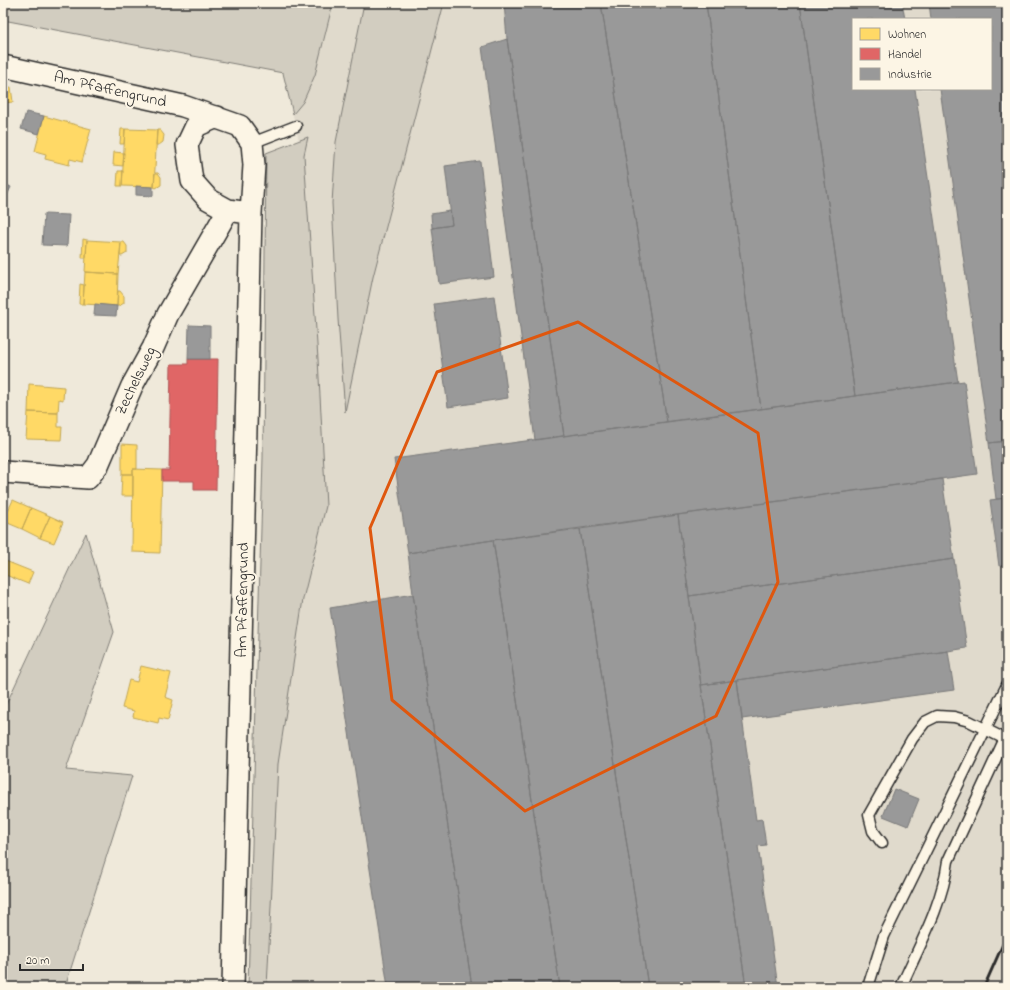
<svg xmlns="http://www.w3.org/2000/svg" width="1010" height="990" font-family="'Indie Flower',sans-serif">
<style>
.built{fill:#e0dacc;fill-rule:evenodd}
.green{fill:#d2cdc0;stroke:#7e7c76}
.homes{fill:#ffd966;stroke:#bfa554}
.shops{fill:#e06666;stroke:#aa5454}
.industry{fill:#999;stroke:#787878}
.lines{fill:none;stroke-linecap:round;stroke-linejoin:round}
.service-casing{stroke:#2b2b2b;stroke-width:13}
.minor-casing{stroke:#2b2b2b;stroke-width:24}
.service{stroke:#fcf5e5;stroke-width:10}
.minor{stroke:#fcf5e5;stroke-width:21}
.rail{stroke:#2b2b2b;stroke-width:3}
.marked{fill:none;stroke:#df570e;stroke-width:3;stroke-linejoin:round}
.labels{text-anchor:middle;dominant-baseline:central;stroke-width:4;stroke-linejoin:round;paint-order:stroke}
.street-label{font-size:16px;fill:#2b2b2b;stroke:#fcf5e5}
</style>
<rect width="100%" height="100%" fill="#efe9da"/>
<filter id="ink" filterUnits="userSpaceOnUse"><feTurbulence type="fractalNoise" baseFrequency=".025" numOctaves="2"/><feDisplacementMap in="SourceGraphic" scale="8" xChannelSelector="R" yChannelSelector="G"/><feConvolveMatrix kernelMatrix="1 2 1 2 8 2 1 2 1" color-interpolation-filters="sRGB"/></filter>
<g filter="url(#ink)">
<path class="built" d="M333,3H1007V987H248L263,458L266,153L299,141L283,73L321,54ZM853,19H991V89H853Z"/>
<path class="green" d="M3,3H333L315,75L303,102L293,114L283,73L3,20Z
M364,3H444L373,277L345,412L338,319L332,203L336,142Z
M308,137L304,155L318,359L326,506L303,599L278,764L267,987H248L263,458L266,153Z
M86,533L114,632L66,770L132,776L65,987H3V711Z"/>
<path class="homes" d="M11,87L13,102L3,103V88Z
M44,116L91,129L82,162L70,159L69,165L45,159L46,154L35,151Z
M3,129H6L3,143Z
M121,129H125L124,144H120Z
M125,129L157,130L154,187L122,186Z
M157,130H160L164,135L163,142L159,145H156Z
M114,152L124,153L123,166L113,165Z
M118,171H123L122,186H117Z
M155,173H158L161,177V185L156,188L154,187Z
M83,239L87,240L86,258H82Z
M87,240L121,242L118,274L85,272Z
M121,242H124L127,246V253L122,256H120Z
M85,272L118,274L117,306L83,304Z
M80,284L84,285L83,304H79Z
M118,291H120L124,296V303L119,306H117Z
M29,384L64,387L63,400L59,399L58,413L28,412Z
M28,412L58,413V427H62L61,440L26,439Z
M122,444L137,445V469H133V474H122Z
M133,469L162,470L160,553L132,552Z
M122,474H133V496H121Z
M13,500L31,508L22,529L3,521Z
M31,508L50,516L40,538L22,529Z
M50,516L63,522L54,543L40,538Z
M3,560L33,572L28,584L3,574Z
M141,666L171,673L165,697L173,700L168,720L159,718L158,723L133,717L134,711L122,708L129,680L137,682Z"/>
<path class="shops" d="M188,359H218L216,490H194V481H162V470H169L171,364H188Z"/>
<path class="industry" d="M504,3H601L667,422L564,436L507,39Z
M601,3H706L761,409L667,422Z
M706,3H800L855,396L761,409Z
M800,3H902L905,19H853V89H915L958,382L855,396Z
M929,3H1007V441L989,443L940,89H991V19H931Z
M507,39L564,436L535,440L482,47Z
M26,112L44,116L39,134L21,129Z
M480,161L494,277L439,284L432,228L452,225L445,166Z
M3,183L11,187L3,204Z
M136,186L153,187V196L136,195Z
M450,211L452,225L432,228L431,214Z
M44,214L69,215L67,246L42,245Z
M494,296L508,398L448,407L434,304Z
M95,304L117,306L116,316L94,315Z
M189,325L210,326V359H188Z
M964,381L977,474L493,540L408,553L394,459Z
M1007,441V498L996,499L989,443Z
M942,479L954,559L689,596L678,515Z
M1007,498V565L999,566L990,500Z
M678,515L701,685L746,987H648L580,529Z
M580,529L648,987H560L493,540Z
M493,540L560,987H472L413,594L408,553Z
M954,559L967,648L948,651L701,685L689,596Z
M413,594L472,987H388L330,608Z
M948,651L954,690L742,719L737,680Z
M737,680L756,820L762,819L766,845L758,846L778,987H746L701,685Z
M894,789L919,799L908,826L883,816Z"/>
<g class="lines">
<defs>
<path id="service" d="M252,143L296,126
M882,843L873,831L869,815L912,739L925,722L937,716L954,717L969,721L1007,740
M868,987L884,936L1007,685
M901,987C919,946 942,906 948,861L1007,734"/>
<path id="minor" d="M3,66L183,106L240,126L252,143L254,165L251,213L233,987
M217,117L196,126L187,145L192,181L208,199L228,210L242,212
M3,472L88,478L98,465L132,386L153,348L168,314L228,210"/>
</defs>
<use href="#service" class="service-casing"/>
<use href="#minor" class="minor-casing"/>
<use href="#service" class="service"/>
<use href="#minor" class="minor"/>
<path class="rail" d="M984,987L1007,935"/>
</g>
</g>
<path class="marked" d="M578,322L758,433L778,582L716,716L525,811L392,700L370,528L437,372Z"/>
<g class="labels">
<g class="street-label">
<text transform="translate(110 90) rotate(13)">Am Pfaffengrund</text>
<text transform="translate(136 381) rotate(-64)">Zechelsweg</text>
<text transform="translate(243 600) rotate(-89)">Am Pfaffengrund</text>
</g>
</g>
<rect width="1010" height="990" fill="none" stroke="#fcf5e5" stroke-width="16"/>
<rect x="8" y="8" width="994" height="974" fill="none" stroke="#2b2b2b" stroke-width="1.5" filter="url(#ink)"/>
<rect x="852" y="18" width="140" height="72" fill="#fcf5e5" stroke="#a8a49b"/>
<rect x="860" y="28" width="20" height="12" fill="#ffd966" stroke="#a8a49b"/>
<text x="888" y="38" font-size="12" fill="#2b2b2b">Wohnen</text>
<rect x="860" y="48" width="20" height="12" fill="#e06666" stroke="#a8a49b"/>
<text x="888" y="58" font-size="12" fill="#2b2b2b">Handel</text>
<rect x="860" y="68" width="20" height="12" fill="#999999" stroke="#a8a49b"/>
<text x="888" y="78" font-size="12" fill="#2b2b2b">Industrie</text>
<path d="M20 964v6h63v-6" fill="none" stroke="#2b2b2b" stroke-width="2"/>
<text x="26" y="964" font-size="12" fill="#2b2b2b" stroke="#fcf5e5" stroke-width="3" paint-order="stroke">20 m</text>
</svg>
